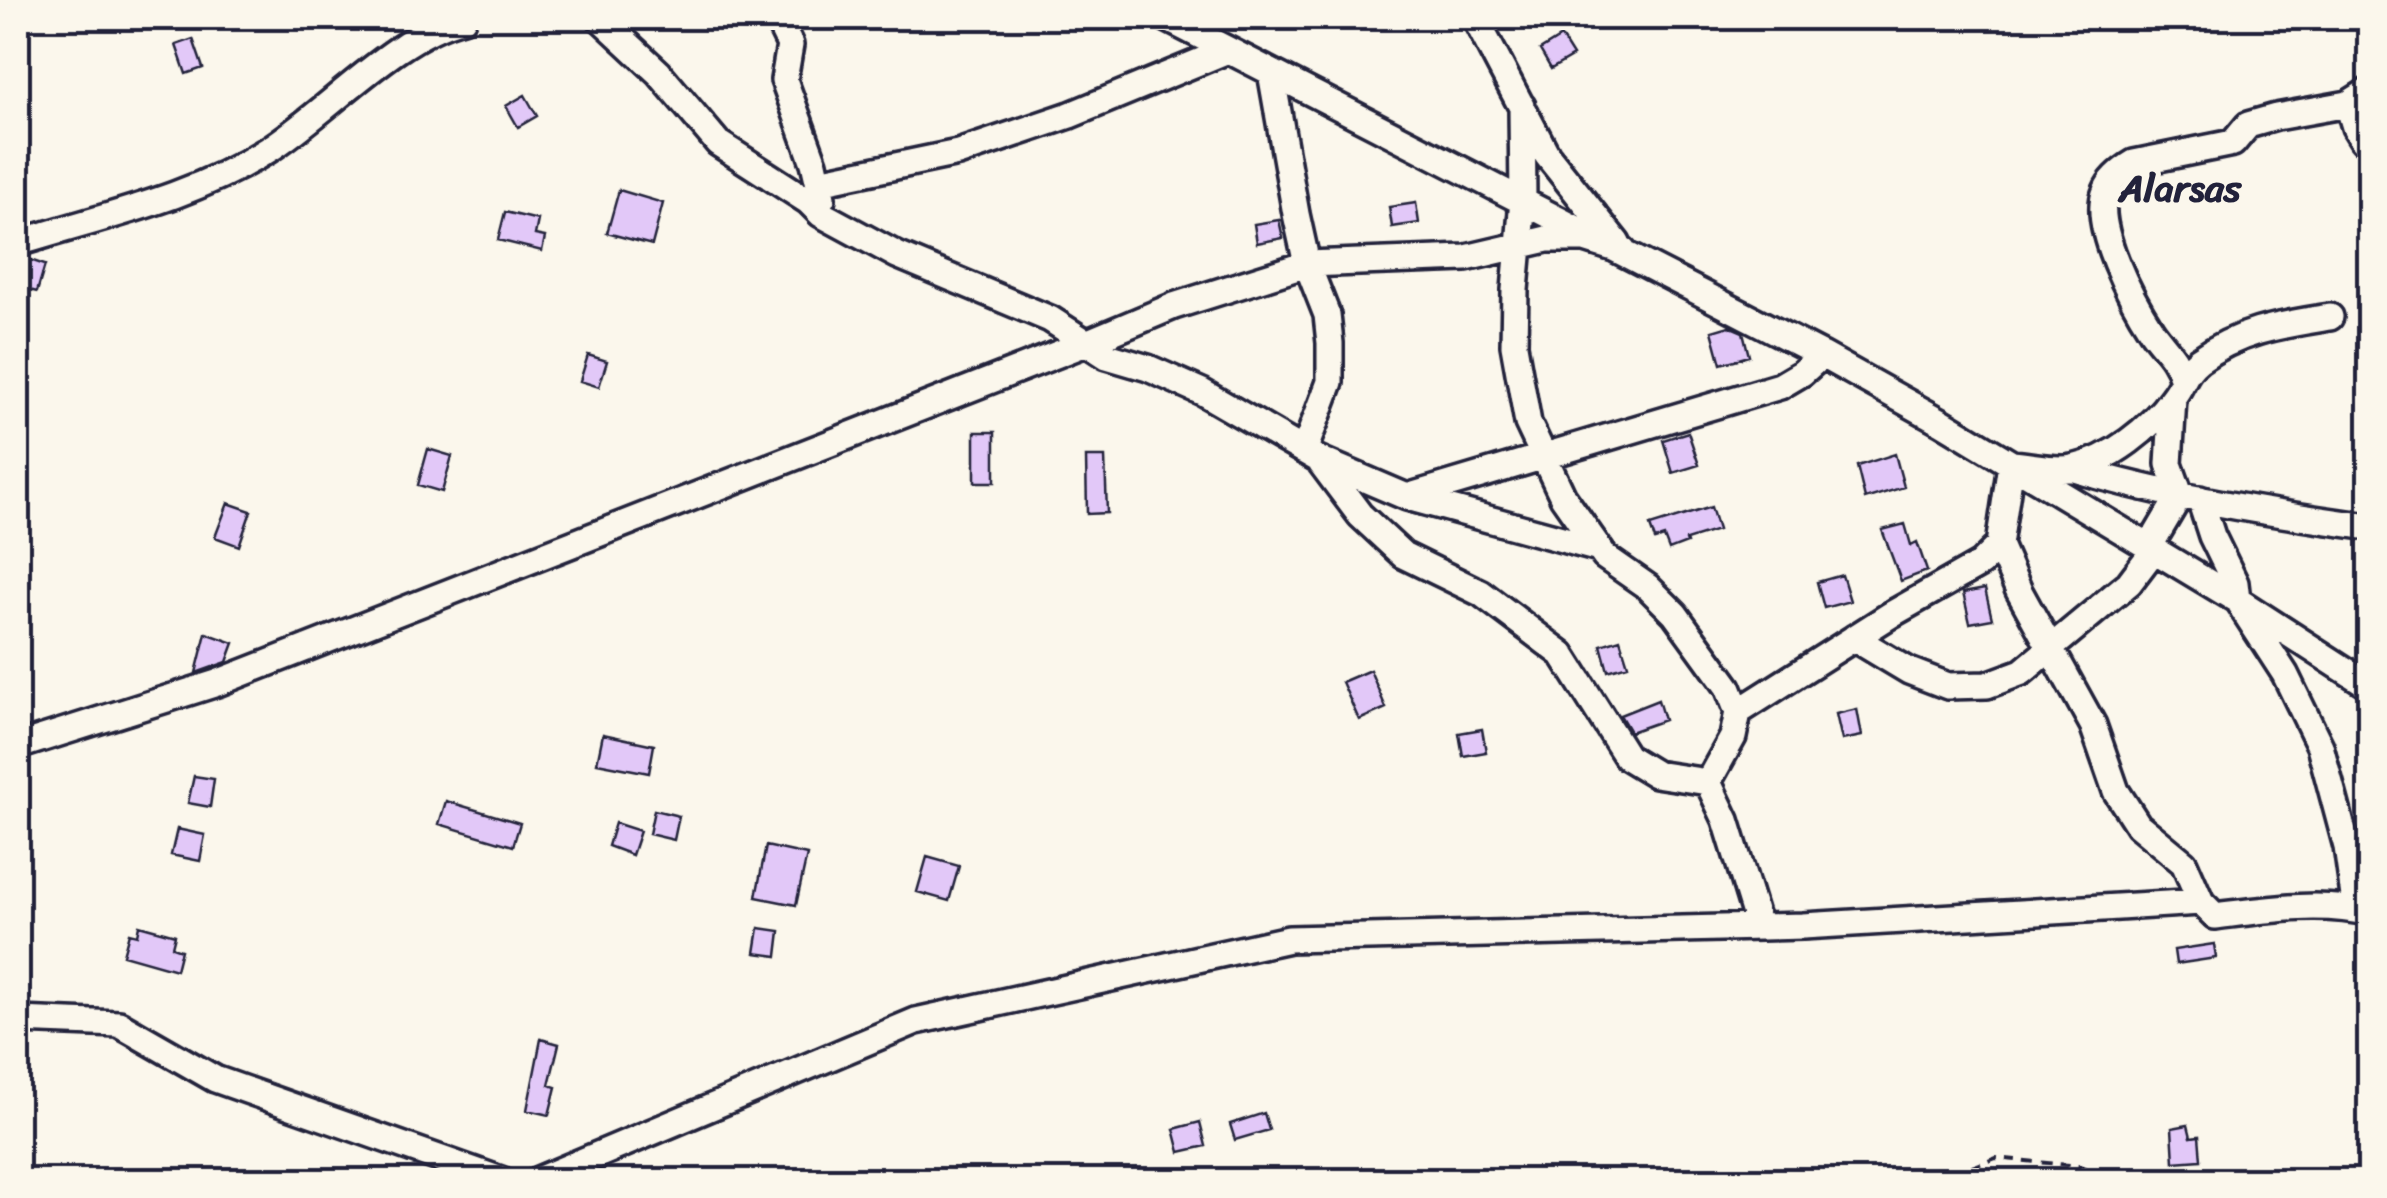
<svg xmlns="http://www.w3.org/2000/svg" width="2387" height="1198" font-family="Sriracha,sans-serif">
<style>
.building{fill:#e2c8f8;stroke:#22223b;stroke-width:2.5}
.lines{fill:none;stroke-linecap:round;stroke-linejoin:round}
.minor-casing{stroke:#22223b;stroke-width:32}
.path{stroke:#22223b;stroke-width:4;stroke-dasharray:10 8;stroke-linecap:butt}
.minor{stroke:#fbf7ec;stroke-width:25}
.labels{text-anchor:middle;dominant-baseline:central;stroke-width:10;stroke-linejoin:round;paint-order:stroke}
.quarter-label{font-size:38px;font-weight:bold;fill:#22223b;stroke:#fbf7ec}
</style>
<rect width="100%" height="100%" fill="#fbf7ec"/>
<filter id="ink" filterUnits="userSpaceOnUse"><feTurbulence type="fractalNoise" baseFrequency=".01" numOctaves="2"/><feDisplacementMap in="SourceGraphic" scale="20" xChannelSelector="R" yChannelSelector="G"/><feConvolveMatrix kernelMatrix="1 2 1 2 8 2 1 2 1" color-interpolation-filters="sRGB"/></filter>
<g filter="url(#ink)">
<path class="building" d="M1561,37L1573,56L1551,69L1540,50Z
M193,39L203,68L186,74L176,45Z
M525,95L537,116L518,127L506,106Z
M619,190L663,203L652,245L607,233Z
M1416,203L1419,223L1392,227L1389,207Z
M505,212L538,220L535,235L545,237L542,251L498,240Z
M1279,220L1283,238L1257,243L1254,224Z
M24,258L45,265L37,292L18,287V267L20,259Z
M1729,326L1743,332L1749,356L1721,364L1712,331Z
M588,355L607,361L599,387L580,381Z
M975,432H995V482H975Z
M1688,432L1699,465L1673,473L1663,440Z
M428,449L452,456L442,492L418,485Z
M1895,454L1904,487L1865,499L1857,466Z
M1086,457H1105L1107,513L1087,514Z
M228,503L251,511L239,546L215,537Z
M1711,507L1718,530L1686,540L1687,543L1669,550L1664,537L1655,540L1650,526Z
M1905,524L1911,545L1917,542L1927,571L1901,581L1882,530Z
M1842,575L1850,601L1824,608L1817,582Z
M1985,589L1992,619L1970,623L1963,593Z
M206,633L234,643L227,662L196,673Z
M1620,639L1628,665L1608,671L1601,645Z
M1370,670L1386,708L1359,720L1342,682Z
M1658,700L1664,720L1630,732L1620,715Z
M1857,709L1862,736L1842,740L1836,714Z
M1482,729L1486,752L1463,756L1459,733Z
M603,734L654,745L649,773L597,763Z
M194,776L214,779L210,807L188,803Z
M446,801L520,823L513,846L439,824Z
M654,810L679,816L674,840L649,834Z
M615,823L640,831L632,855L608,846Z
M177,829L205,835L200,861L171,855Z
M766,846L807,855L796,905L756,897Z
M927,857L959,866L949,901L917,892Z
M139,925L175,935L172,947L181,950L176,970L123,955L129,933L137,935Z
M759,928L780,931L777,956L755,953Z
M2214,944L2216,958L2176,964L2174,950Z
M541,1039L559,1044L549,1085L556,1087L549,1115L527,1110Z
M1264,1113L1269,1130L1235,1140L1230,1124Z
M1200,1122L1206,1146L1180,1152L1174,1129Z
M2188,1125L2191,1137L2199,1136L2201,1160L2174,1162L2172,1128Z"/>
<g class="lines">
<defs>
<path id="minor" d="M600,18L659,73L718,143L808,201L821,214L897,255L1050,319L1107,356L1148,368L1202,392L1318,459L1407,497L1780,386L1802,373L1822,355
M777,18L790,45L784,80L814,163L822,198
M1166,18L1822,355L1942,422L2237,600L2370,686
M1475,18L1547,155L1617,243
M1271,72L1296,214L1307,264L1327,315L1330,343V382L1304,451
M2348,104L2355,127L2363,140L2370,138
M1522,106L1523,200L1515,290L1514,345L1528,423L1563,497L1605,557L1648,587L1675,614L1728,687L1738,712L1733,737L1708,782L1726,820L1759,927
M819,182L958,153L1070,115L1228,50
M18,243C104,216 190,199 268,150C328,112 395,35 463,18
M2182,377C2176,357 2164,348 2152,331C2133,302 2091,225 2106,191C2111,179 2124,169 2134,163L2233,143L2248,125L2276,117L2348,104L2370,90
M1321,463L1360,515L1403,555L1481,593L1562,654L1627,757L1655,774L1708,782
M2071,468C2168,497 2269,513 2370,527
M1407,497L1599,549
M2200,499L2212,536L2235,583L2237,600L2285,674L2320,746L2347,847L2356,910
M1999,545L2019,591L2093,725L2116,791L2138,825L2184,863L2201,902
M1854,638L1909,671L1948,686L1987,685L2022,672L2129,583L2154,550V539L2180,495L2169,464L2173,398
M1738,712L1892,614L1980,564L1999,545L2011,464C2030,465 2055,472 2073,468C2111,460 2151,428 2173,397C2184,383 2183,373 2199,360C2241,330 2281,325 2330,317
M18,746L217,683L1086,343L1174,306L1307,264L1466,258L1547,239H1585L1623,251
M18,1020L119,1024L215,1079L501,1180
M538,1180L916,1021L1289,939L1803,926L2201,902L2215,916C2264,910 2320,901 2370,913"/>
</defs>
<use href="#minor" class="minor-casing"/>
<path class="path" d="M1938,1180L1996,1158L2079,1166L2120,1180"/>
<use href="#minor" class="minor"/>
</g>
</g>
<g class="labels">
<g class="quarter-label">
<text x="2180" y="188">Alarsas</text>
</g>
</g>
<rect width="2387" height="1198" fill="none" stroke="#fbf7ec" stroke-width="60"/>
<rect x="30" y="30" width="2327" height="1138" fill="none" stroke="#22223b" stroke-width="4" filter="url(#ink)"/>
</svg>
